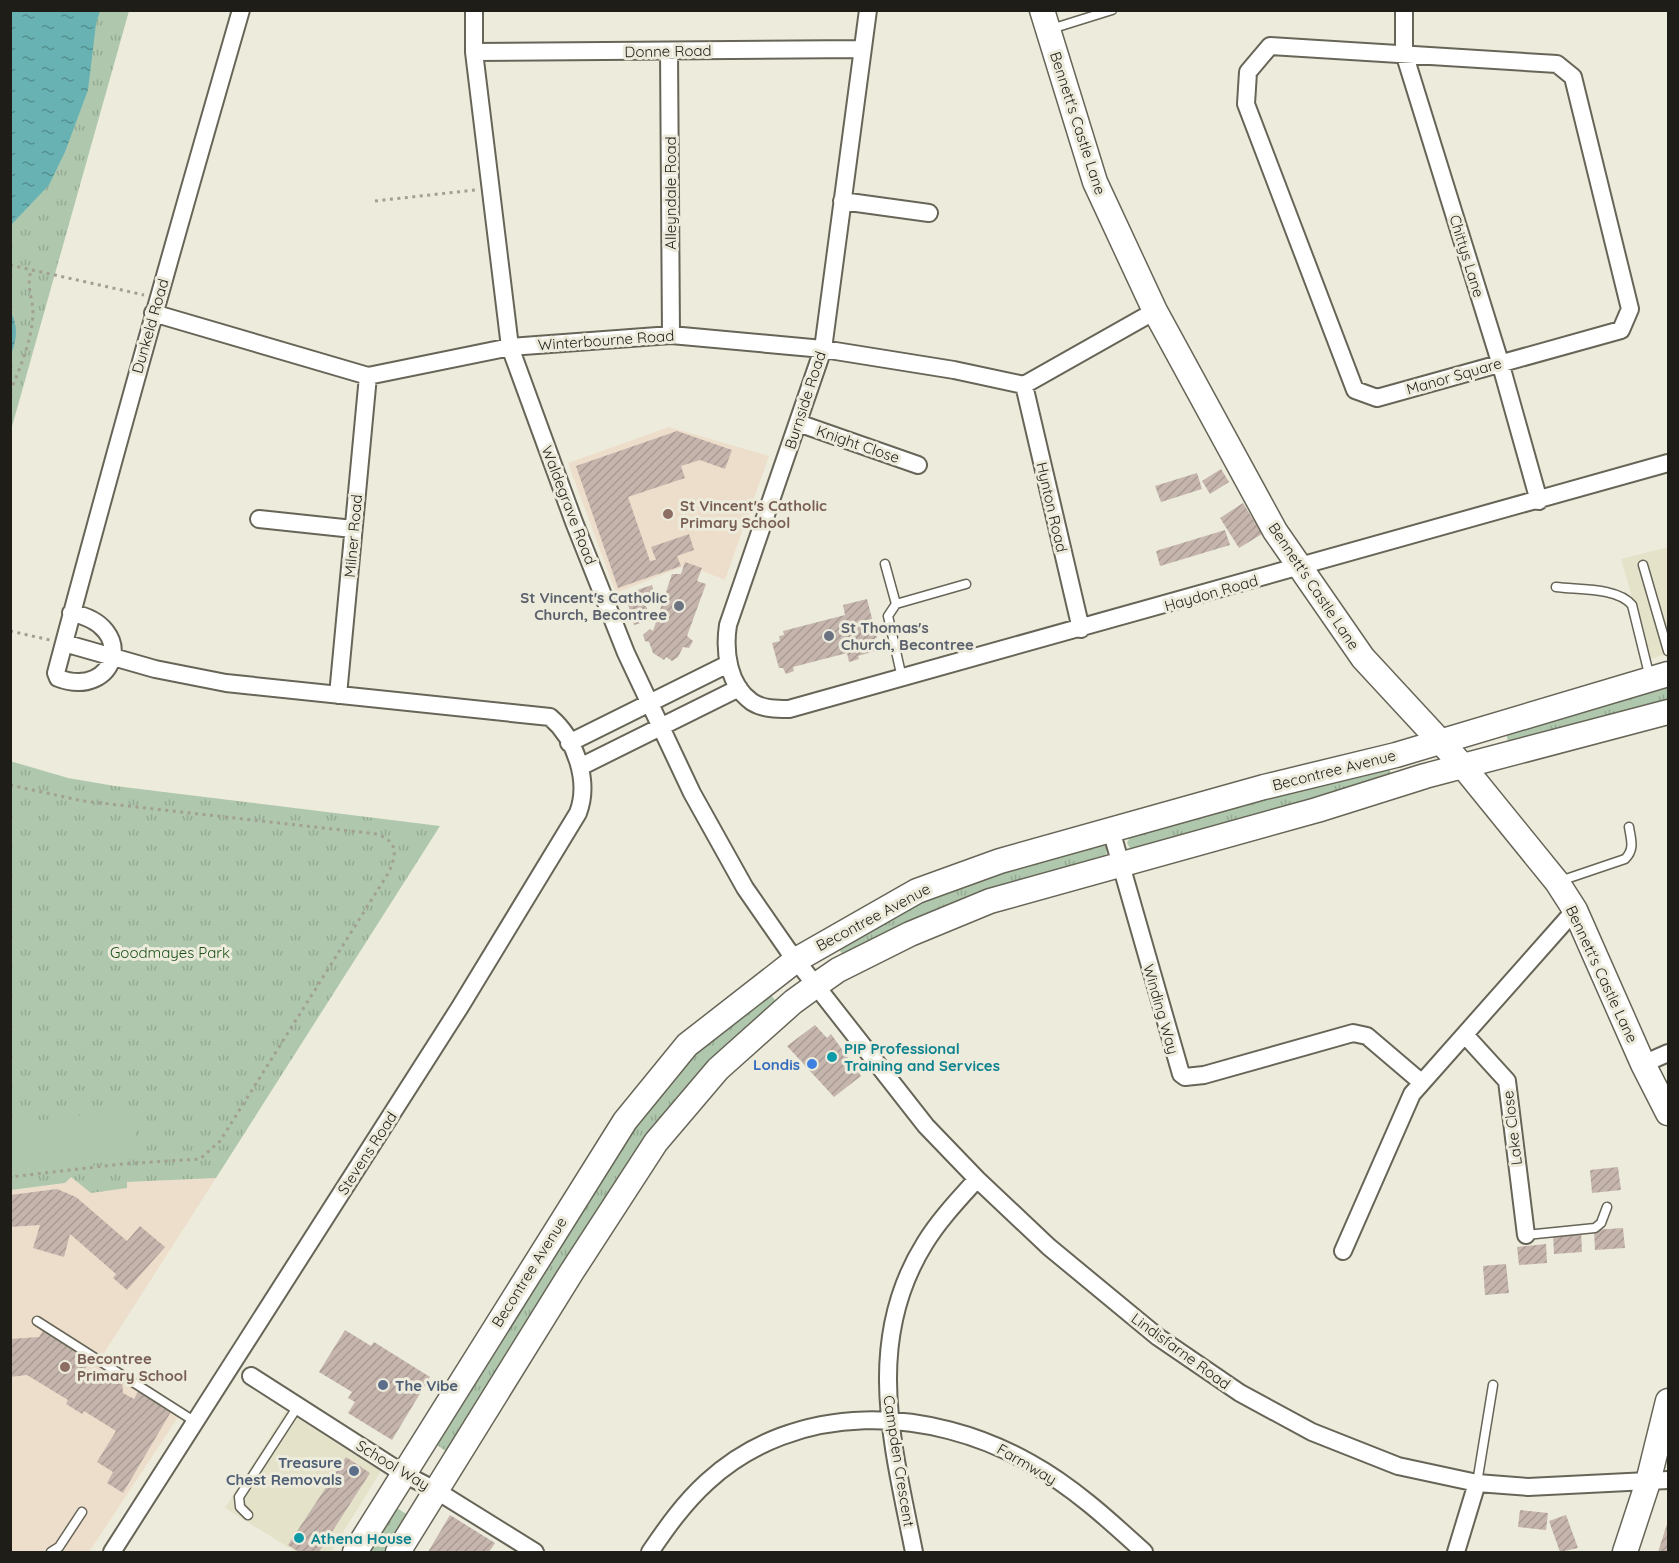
<svg xmlns="http://www.w3.org/2000/svg" width="1679" height="1563" font-family="Quicksand,sans-serif">
<style>
.built{fill:#e5e2ca}
.education{fill:#eddecb}
.grass{fill:url(#grass-tufts)}
.garden{fill:#afc8ad}
.water{fill:url(#water-ripples)}
.building{fill:url(#building-hatch)}
.lines{fill:none;stroke-linecap:round;stroke-linejoin:round}
.lane-casing{stroke:#676557;stroke-width:11}
.street-casing{stroke:#676557;stroke-width:20}
.secondary-casing{stroke:#676557;stroke-width:27}
.path{stroke:#a2a094;stroke-width:3;stroke-dasharray:3 4.5;stroke-linecap:butt}
.lane{stroke:#fff;stroke-width:8}
.street{stroke:#fff;stroke-width:16}
.secondary{stroke:#fff;stroke-width:24}
.education-dot{fill:#8d6e63;stroke:#edebdb;stroke-width:2}
.worship-dot{fill:#6b7280;stroke:#edebdb;stroke-width:2}
.culture-dot{fill:#0f9aa8;stroke:#edebdb;stroke-width:2}
.shop-dot{fill:#3f7fe0;stroke:#edebdb;stroke-width:2}
.service-dot{fill:#5c6f8a;stroke:#edebdb;stroke-width:2}
.labels{text-anchor:middle;dominant-baseline:central;stroke-width:6;stroke-linejoin:round;paint-order:stroke}
.street-label{font-size:15px;fill:#1e1d17;stroke:#edebdb}
.education-label{font-size:15px;font-weight:bold;fill:#785e54;stroke:#edebdb;text-anchor:start}
.worship-label{font-size:15px;font-weight:bold;fill:#5b616d;stroke:#edebdb;text-anchor:end}
.park-label{font-size:15px;fill:#1a5119;stroke:#edebdb}
.culture-label{font-size:15px;font-weight:bold;fill:#0d838f;stroke:#edebdb;text-anchor:start}
.shop-label{font-size:15px;font-weight:bold;fill:#366cbe;stroke:#edebdb;text-anchor:end}
.service-label{font-size:15px;font-weight:bold;fill:#4e5e75;stroke:#edebdb;text-anchor:start}
</style>
<defs>
<pattern id="grass-tufts" width="24" height="20" patternUnits="userSpaceOnUse" patternTransform="scale(1.5)"><rect width="24" height="20" fill="#afc8ad"/><path d="M3 7l-1-3M5 7V3M7 7l1-3M15 17l-1-3M17 17v-4M19 17l1-3" fill="none" stroke="#96ab94"/></pattern>
<pattern id="water-ripples" width="26" height="14" patternUnits="userSpaceOnUse" patternTransform="scale(1.5)"><rect width="26" height="14" fill="#68b2b3"/><path d="M2 4q2-2 4 0t4 0M15 11q2-2 4 0t4 0" fill="none" stroke="#559091"/></pattern>
<pattern id="building-hatch" width="6" height="6" patternUnits="userSpaceOnUse" patternTransform="scale(1.5)"><rect width="6" height="6" fill="#c5b5ad"/><path d="M-1 1l2-2M0 6l6-6M5 7l2-2" fill="none" stroke="#a99b94"/></pattern>
</defs>
<rect width="100%" height="100%" fill="#edebdb"/>
<path class="built" d="M1668,547V653L1650,659L1621,559Z
M286,1411L381,1471L331,1552H296L225,1508Z"/>
<path class="education" d="M669,427L769,456L725,580L687,565L616,593L568,463Z
M71,1176L126,1188V1182L216,1178L104,1353L135,1381L182,1411L89,1552H11L10,1190L65,1183Z"/>
<path class="grass" d="M11,11H129L11,430Z
M1668,685V700L1508,743L1506,732Z
M10,761L68,778L115,786L440,826L216,1178L127,1182V1188L91,1193L71,1177L65,1183L11,1190Z
M1387,765L1393,778L1131,850L1127,843L1131,835Z
M1102,844L1107,847L1106,857L846,960L835,943L958,883Z
M767,990L779,1005L742,1037L451,1455L433,1442L619,1147L692,1057Z
M393,1506L410,1516L387,1552H364Z"/>
<path class="garden" d="M133,1109L139,1158L11,1173V1124Z"/>
<path class="water" d="M11,10L100,11L96,24L88,90L65,152L49,185L11,225Z
M11,312C19,329 16,339 11,356Z"/>
<path class="building" d="M677,431L732,450L725,469L700,460L681,466L685,478L628,497L650,561L656,560L651,547L689,534L694,550L677,556L681,566L618,588L576,466Z
M1221,469L1229,482L1210,494L1202,481Z
M1197,473L1202,489L1161,502L1155,486Z
M1243,503L1262,534L1239,548L1220,518Z
M1225,530L1230,545L1160,566L1156,551Z
M685,562L702,568L697,581L706,584L687,636L693,641L689,648L683,647L678,657L672,661L666,657L664,660L653,653L649,642L645,641L643,635L650,629L653,631L672,574H681Z
M652,585L655,596L644,600L651,620L634,625L625,594Z
M867,599L877,638H875V651L858,656L859,659L849,662L847,653L793,667L794,671L786,674L783,668H779L772,643L780,641L779,636L784,635L783,631L845,615L843,605Z
M815,1025L827,1038L831,1034L861,1076L834,1097L787,1046Z
M1618,1167L1621,1190L1592,1193L1590,1170Z
M57,1189L76,1197L127,1241L140,1226L165,1247L127,1290L113,1278L116,1274L70,1234L64,1257L33,1248L40,1225L10,1227V1195Z
M1623,1228L1625,1248L1595,1250L1594,1230Z
M1581,1231L1582,1252L1554,1254L1553,1233Z
M1546,1244L1547,1263L1519,1265L1517,1247Z
M1506,1264L1509,1293L1485,1295L1483,1266Z
M44,1329L91,1359L85,1369L95,1375L105,1371L114,1372L122,1380L123,1393L134,1399L139,1390L172,1410L123,1493L107,1483L113,1472L97,1462L116,1431L84,1411L82,1414L66,1404L68,1400L27,1375L10,1377V1339L39,1337Z
M345,1330L371,1346L374,1342L430,1377L392,1440L348,1413L355,1402L348,1398L352,1392L319,1372Z
M346,1457L370,1473L319,1552H299L288,1545Z
M1520,1510L1548,1513L1546,1530L1518,1527Z
M450,1515L495,1543L489,1552H428Z
M1566,1515L1578,1548L1560,1552L1549,1521Z
M1668,1521V1552H1658Z"/>
<g class="lines">
<defs>
<path id="lane" d="M1051,29L1112,10
M885,564L896,604
M1643,565L1668,651
M1556,587C1578,590 1617,587 1632,605L1650,678
M902,678L888,616L896,604L966,584
M1560,881L1625,859C1635,849 1631,840 1629,827
M1526,1235L1595,1228L1601,1223L1607,1207
M37,1321L194,1421
M1477,1483L1493,1385
M248,1515L240,1507L239,1497L298,1406
M51,1552L59,1547L82,1512"/>
<path id="street" d="M474,10V52L510,347L574,522L626,653L692,793L745,888L788,950L926,1126L977,1179L1049,1247L1158,1337L1240,1393L1312,1432L1398,1466L1477,1483L1528,1487L1668,1480
M868,10L823,349L728,625C724,651 728,685 752,702C763,709 777,709 789,709L1668,463
M1404,10V53L1500,362L1539,501
M1270,46L1557,64L1573,77L1630,309L1621,330L1377,398L1355,390L1246,104L1248,72Z
M669,51L671,335
M474,52L861,49
M842,201L929,213
M153,313L368,376L510,347L671,335L823,349L954,370L1024,385L1155,311
M1024,385L1081,629
M798,423L918,465
M259,519L353,529
M71,613C139,625 116,700 58,678L56,673C115,451 177,231 241,10
M64,643L155,669L226,683L550,717C576,739 590,782 578,813L460,1007L112,1552
M338,695L368,376
M569,743L728,664
M580,767L739,688
M1111,830L1181,1074L1185,1077L1204,1075L1353,1033L1367,1036L1421,1082
M1466,1036L1507,1081L1526,1235
M1643,1064L1668,1053
M1343,1251L1412,1094L1575,910
M251,1376L404,1474L437,1491L535,1552
M650,1552C667,1527 684,1503 707,1482C796,1400 930,1406 1030,1463C1072,1486 1109,1520 1144,1552
M914,1552C893,1446 863,1342 925,1243C939,1220 959,1199 977,1179
M1456,1552L1477,1483"/>
<path id="secondary" d="M1042,10L1095,182L1155,311L1275,531L1363,658L1462,765L1557,882L1575,910L1643,1064L1668,1113
M355,1552L625,1121L687,1045L796,960L917,891L1000,861L1264,787L1396,755L1668,674
M398,1552L571,1273L656,1142L718,1069L793,1002L815,986L838,970L910,934L990,901L1317,810L1425,776L1668,712
M1625,1552L1648,1482L1668,1401"/>
</defs>
<use href="#lane" class="lane-casing"/>
<use href="#street" class="street-casing"/>
<use href="#secondary" class="secondary-casing"/>
<path class="path" d="M375,201L475,190
M10,265L144,295
M10,392C20,368 32,340 33,314C33,298 26,287 31,271
M10,631L50,640
M10,785L83,801L377,834C398,842 397,853 389,872L220,1141L200,1159L122,1164L10,1177"/>
<use href="#lane" class="lane"/>
<use href="#street" class="street"/>
<use href="#secondary" class="secondary"/>
</g>
<g class="education-dot">
<circle cx="668" cy="514" r="6"/>
<circle cx="65" cy="1367" r="6"/>
</g>
<g class="worship-dot">
<circle cx="679" cy="606" r="6"/>
<circle cx="829" cy="636" r="6"/>
</g>
<g class="culture-dot">
<circle cx="832" cy="1057" r="6"/>
<circle cx="299" cy="1538" r="6"/>
</g>
<circle class="shop-dot" cx="812" cy="1064" r="6"/>
<g class="service-dot">
<circle cx="383" cy="1385" r="6"/>
<circle cx="354" cy="1471" r="6"/>
</g>
<g class="labels">
<g class="street-label">
<text transform="translate(668 51) rotate(-1)">Donne Road</text>
<text transform="translate(1078 123) rotate(72)">Bennett's Castle Lane</text>
<text transform="translate(670 193) rotate(-90)">Alleyndale Road</text>
<text transform="translate(1467 256) rotate(73)">Chittys Lane</text>
<text transform="translate(150 326) rotate(-74)">Dunkeld Road</text>
<text transform="translate(606 340) rotate(-4)">Winterbourne Road</text>
<text transform="translate(1454 376) rotate(-16)">Manor Square</text>
<text transform="translate(805 400) rotate(-72)">Burnside Road</text>
<text transform="translate(858 444) rotate(19)">Knight Close</text>
<text transform="translate(569 505) rotate(69)">Waldegrave Road</text>
<text transform="translate(1052 507) rotate(77)">Hynton Road</text>
<text transform="translate(353 536) rotate(-85)">Milner Road</text>
<text transform="translate(1314 586) rotate(56)">Bennett's Castle Lane</text>
<text transform="translate(1211 593) rotate(-16)">Haydon Road</text>
<text transform="translate(1334 770) rotate(-14)">Becontree Avenue</text>
<text transform="translate(873 917) rotate(-28)">Becontree Avenue</text>
<text transform="translate(1602 974) rotate(65)">Bennett's Castle Lane</text>
<text transform="translate(1161 1009) rotate(74)">Winding Way</text>
<text transform="translate(1512 1128) rotate(-97)">Lake Close</text>
<text transform="translate(367 1153) rotate(-57)">Stevens Road</text>
<text transform="translate(529 1272) rotate(-58)">Becontree Avenue</text>
<text transform="translate(1181 1351) rotate(36)">Lindisfarne Road</text>
<text transform="translate(899 1461) rotate(81)">Campden Crescent</text>
<text transform="translate(1027 1464) rotate(30)">Farmway</text>
<text transform="translate(393 1465) rotate(31)">School Way</text>
</g>
<g class="education-label">
<text x="680" y="505">St Vincent's Catholic<tspan x="680" dy="17">Primary School</tspan></text>
<text x="77" y="1358">Becontree<tspan x="77" dy="17">Primary School</tspan></text>
</g>
<g class="worship-label">
<text x="667" y="597">St Vincent's Catholic<tspan x="667" dy="17">Church, Becontree</tspan></text>
<text x="841" y="627" text-anchor="start">St Thomas's<tspan x="841" dy="17">Church, Becontree</tspan></text>
</g>
<g class="park-label">
<text x="170" y="952">Goodmayes Park</text>
</g>
<g class="culture-label">
<text x="844" y="1048">PIP Professional<tspan x="844" dy="17">Training and Services</tspan></text>
<text x="311" y="1538">Athena House</text>
</g>
<g class="shop-label">
<text x="800" y="1064">Londis</text>
</g>
<g class="service-label">
<text x="395" y="1385">The Vibe</text>
<text x="342" y="1462" text-anchor="end">Treasure<tspan x="342" dy="17">Chest Removals</tspan></text>
</g>
</g>
<rect width="1679" height="1563" fill="none" stroke="#1e1d17" stroke-width="24"/>
</svg>
